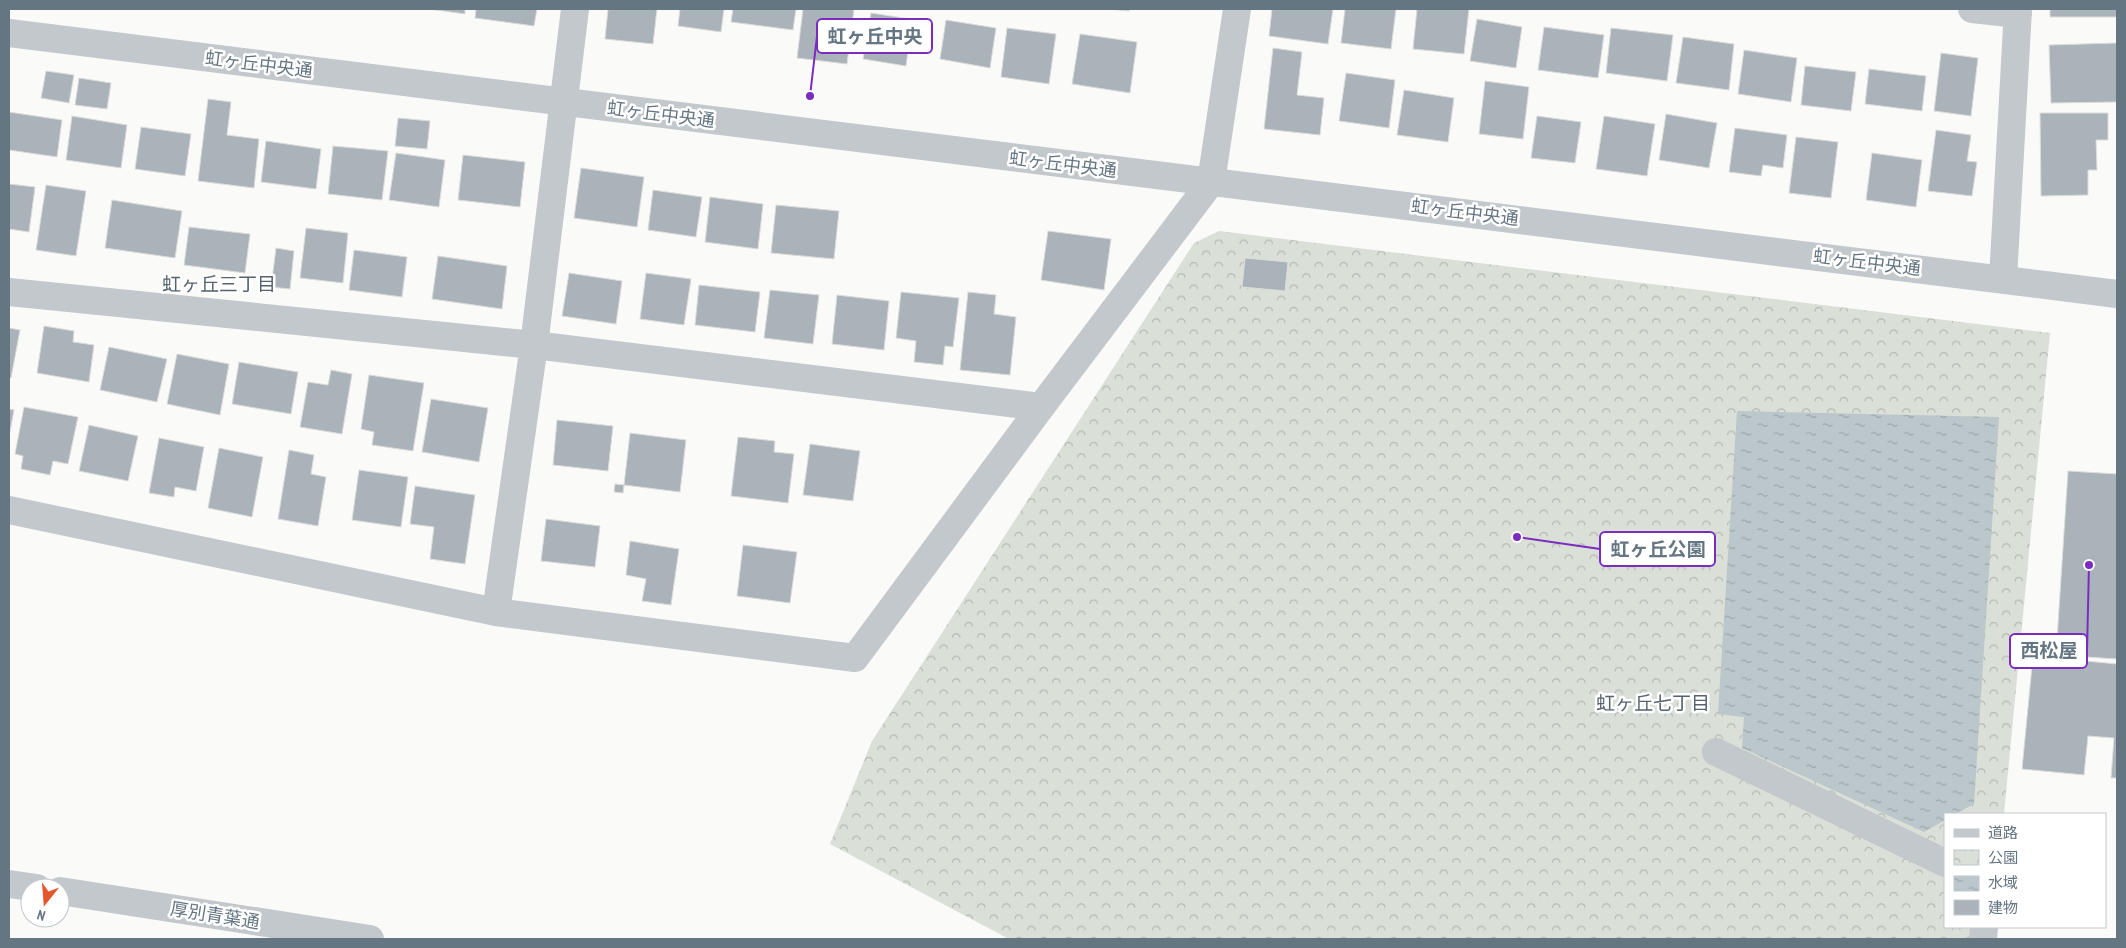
<svg xmlns="http://www.w3.org/2000/svg" width="2126" height="948" font-family="'PT Sans Narrow','Noto Sans JP',sans-serif">
<style>
.park{fill:url(#park-crowns)}
.water{fill:url(#water-ripples)}
.building{fill:#aab3b9;stroke:#dcdcda}
.lines{fill:none;stroke-linecap:round;stroke-linejoin:round}
.minor{stroke:#c3c8cc;stroke-width:28}
.tertiary{stroke:#c3c8cc;stroke-width:28}
.labels{text-anchor:middle;dominant-baseline:central;stroke-width:5;stroke-linejoin:round;paint-order:stroke}
.street-label{font-size:18px;fill:#657683;stroke:#fff}
.neighbourhood-label{font-size:19px;fill:#57646e;stroke:#fff}
.leader{fill:none;stroke:#7b2cbf;stroke-width:2}
.callout-dot{fill:#7b2cbf;stroke:#fff;stroke-width:2}
.callout{fill:#fff;stroke:#7b2cbf;stroke-width:2}
.callout-label{font-size:19px;text-anchor:middle;font-weight:bold;fill:#657683}
</style>
<defs>
<pattern id="park-crowns" width="20" height="18" patternUnits="userSpaceOnUse" patternTransform="scale(1.25)"><rect width="20" height="18" fill="#dadfd7"/><path d="M2 6a3 3 0 1 1 6 0M12 15a3 3 0 1 1 6 0" fill="none" stroke="#b4b9b4"/></pattern>
<pattern id="water-ripples" width="26" height="14" patternUnits="userSpaceOnUse" patternTransform="scale(1.25)"><rect width="26" height="14" fill="#bbc7cb"/><path d="M2 4q2-2 4 0t4 0M15 11q2-2 4 0t4 0" fill="none" stroke="#9ca6aa"/></pattern>
</defs>
<rect width="100%" height="100%" fill="#fafaf8"/>
<path class="park" d="M1219,231L2050,333L2004,814H1945V927H1997L1996,939H1009L830,844L872,741L1194,243Z"/>
<path class="water" d="M1737,411L1999,417L1974,804L1955,814H1945V820L1924,832L1742,748L1744,717L1718,714Z"/>
<path class="building" d="M429,9H465V14Z
M476,9H537L534,26L475,18Z
M608,9H657L653,44L605,39Z
M680,9H724L721,32L678,26Z
M733,9H796L793,30L731,22Z
M803,9H854L847,64L797,58Z
M1107,9H1130L1129,11Z
M1272,9H1333L1328,44L1269,36Z
M1345,9H1396L1391,49L1341,43Z
M1417,9H1469L1464,54L1413,49Z
M2050,9H2117V17H2050Z
M871,13L930,22L927,46L909,43L906,66L863,59Z
M1477,19L1522,27L1516,68L1470,61Z
M946,20L996,28L990,68L940,59Z
M1544,27L1604,35L1598,78L1538,70Z
M1007,28L1056,34L1049,84L1001,77Z
M1611,28L1673,35L1667,81L1606,73Z
M1080,34L1137,42L1130,93L1072,84Z
M1683,37L1734,44L1729,90L1676,83Z
M2117,43V102L2051,103L2049,45Z
M1273,48L1302,52L1297,95L1324,98L1320,135L1264,129Z
M1744,50L1797,58L1791,102L1738,94Z
M1941,53L1978,58L1971,116L1934,111Z
M1805,66L1856,72L1851,111L1801,105Z
M1869,69L1926,76L1922,111L1865,104Z
M46,71L74,75L69,103L41,98Z
M1346,73L1395,80L1389,128L1339,121Z
M79,78L111,83L107,109L75,105Z
M1485,81L1529,87L1523,139L1479,134Z
M1404,90L1454,98L1448,142L1397,135Z
M208,99L231,102L227,135L259,139L254,188L198,181Z
M9,112L62,120L57,157L9,150Z
M2040,113H2108V140H2096L2097,170H2088V195L2041,196Z
M1666,114L1717,123L1709,168L1659,160Z
M72,116L127,125L121,168L66,160Z
M1537,116L1581,122L1575,163L1531,158Z
M1604,116L1655,124L1647,176L1596,169Z
M398,118L430,121L427,149L395,146Z
M141,127L191,134L185,176L135,169Z
M1735,128L1787,135L1783,168L1763,165L1761,176L1729,172Z
M1936,130L1971,135L1967,161L1977,162L1972,196L1928,191Z
M1796,137L1838,142L1831,198L1789,193Z
M266,141L321,149L316,189L261,182Z
M333,146L388,151L382,200L328,194Z
M396,153L445,160L439,207L389,200Z
M1872,153L1922,160L1916,207L1866,200Z
M463,155L525,162L520,207L458,200Z
M581,168L644,177L637,227L574,218Z
M9,184L35,187L29,232L9,229Z
M46,185L86,191L76,256L36,250Z
M653,190L702,197L696,237L648,230Z
M710,197L763,204L758,249L705,242Z
M112,200L182,211L175,258L105,248Z
M776,205L839,211L834,259L771,253Z
M189,227L250,234L245,273L184,265Z
M306,228L348,233L343,283L300,278Z
M1048,231L1111,239L1104,290L1041,280Z
M276,248L294,251L290,289L271,287Z
M354,250L407,257L402,297L349,290Z
M438,256L507,266L502,309L432,299Z
M1245,258L1288,262L1285,291L1242,287Z
M569,273L622,281L616,324L562,316Z
M646,273L691,279L684,325L640,319Z
M699,285L760,292L755,332L695,325Z
M770,290L819,295L813,344L764,338Z
M901,292L959,298L953,347L945,346L943,365L914,362L916,341L896,338Z
M968,292L996,295L994,314L1016,317L1010,375L960,370Z
M837,295L889,301L884,350L832,344Z
M44,326L74,331L73,342L94,345L89,382L37,373Z
M9,328L20,330L11,378L9,377Z
M109,347L167,359L157,402L100,390Z
M177,354L229,364L220,415L167,404Z
M239,362L298,372L291,414L232,404Z
M331,370L352,374L342,434L300,427L308,382L328,385Z
M369,375L424,383L413,451L372,445L374,432L361,429Z
M431,399L488,408L479,462L422,452Z
M24,407L78,417L68,464L53,461L50,475L21,469L23,456L15,454Z
M9,409L14,410L9,437Z
M557,420L613,426L608,471L553,465Z
M89,425L138,436L128,481L79,471Z
M630,433L686,440L680,492L624,485Z
M738,437L775,441L774,452L794,454L788,503L731,496Z
M159,438L204,447L196,491L175,487L174,497L149,493Z
M810,444L860,451L853,501L803,495Z
M219,448L263,457L252,517L208,508Z
M289,450L314,455L311,474L326,477L318,526L278,519Z
M359,470L408,477L401,527L352,520Z
M2068,471L2117,474V659L2056,655Z
M615,484L624,485L623,493L614,492Z
M415,486L475,495L465,564L430,559L434,527L410,524Z
M546,519L600,526L595,567L541,561Z
M630,541L679,549L671,605L642,601L646,579L626,575Z
M743,545L797,552L790,603L737,596Z
M2033,656L2117,664V778H2111L2114,738L2088,736L2084,775L2022,769Z"/>
<g class="lines">
<path class="minor" d="M1972,9L2018,14
M2003,279L2018,9
M9,292L534,345L1041,407
M9,510L496,612L855,658L1041,407L1211,182L1237,9
M496,612L534,345L575,9
M1716,752L1945,863
M1983,939L1984,927"/>
<path class="tertiary" d="M9,33L2117,294
M9,884L37,888
M60,891L370,939"/>
</g>
<g class="labels">
<g class="street-label">
<text transform="translate(259 64) rotate(7)">虹ヶ丘中央通</text>
<text transform="translate(661 114) rotate(7)">虹ヶ丘中央通</text>
<text transform="translate(1063 164) rotate(7)">虹ヶ丘中央通</text>
<text transform="translate(1465 212) rotate(7)">虹ヶ丘中央通</text>
<text transform="translate(1867 262) rotate(7)">虹ヶ丘中央通</text>
<text transform="translate(215 915) rotate(9)">厚別青葉通</text>
</g>
<g class="neighbourhood-label">
<text x="219" y="284">虹ヶ丘三丁目</text>
<text x="1653" y="703">虹ヶ丘七丁目</text>
</g>
</g>
<path class="leader" d="M810 96L817 36M1517 537L1600 549M2089 565L2087 651"/>
<g class="callout-dot">
<circle cx="810" cy="96" r="5"/>
<circle cx="1517" cy="537" r="5"/>
<circle cx="2089" cy="565" r="5"/>
</g>
<g class="callout">
<rect x="817" y="19" width="115" height="34" rx="5"/>
<rect x="1600" y="532" width="115" height="34" rx="5"/>
<rect x="2010" y="634" width="77" height="34" rx="5"/>
</g>
<g class="callout-label">
<text x="875" y="43">虹ヶ丘中央</text>
<text x="1658" y="556">虹ヶ丘公園</text>
<text x="2049" y="657">西松屋</text>
</g>
<rect width="2126" height="948" fill="none" stroke="#657683" stroke-width="20"/>
<rect x="1944" y="813" width="162" height="115" fill="#ffffff" stroke="#c1c8cd"/>
<rect x="1954" y="829" width="25" height="8" fill="#c3c8cc" stroke="#c1c8cd"/>
<text x="1988" y="838" font-size="15" fill="#657683">道路</text>
<rect x="1954" y="850" width="25" height="15" fill="url(#park-crowns)" stroke="#c1c8cd"/>
<text x="1988" y="863" font-size="15" fill="#657683">公園</text>
<rect x="1954" y="876" width="25" height="15" fill="url(#water-ripples)" stroke="#c1c8cd"/>
<text x="1988" y="888" font-size="15" fill="#657683">水域</text>
<rect x="1954" y="900" width="25" height="15" fill="#aab3b9" stroke="#c1c8cd"/>
<text x="1988" y="913" font-size="15" fill="#657683">建物</text>
<g transform="translate(45 903) rotate(197)"><circle r="24" fill="#ffffff" stroke="#c1c8cd"/>
<path d="M0-4L9 19L0 12L-9 19Z" fill="#e4572e"/>
<text y="-8" font-size="14" font-weight="bold" text-anchor="middle" fill="#657683">N</text>
</g>
</svg>
